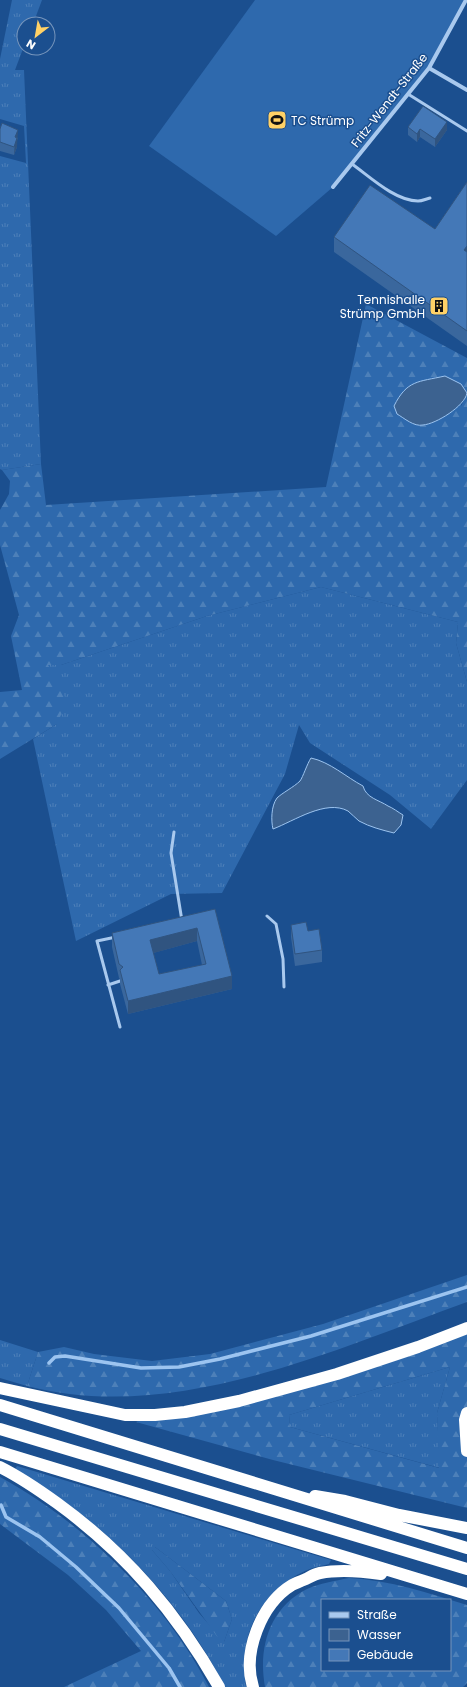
<svg xmlns="http://www.w3.org/2000/svg" width="467" height="1687" font-family="Poppins,sans-serif">
<style>
.grass{fill:url(#grass-tufts);fill-rule:evenodd}
.forest{fill:url(#forest-firs);fill-rule:evenodd}
.garden{fill:#2e69ad}
.water{fill:#3c6290;stroke:#9cc4f0}
.lines{fill:none;stroke-linecap:round;stroke-linejoin:round}
.stream{stroke:#9cc4f0;stroke-width:3.5}
.service{stroke:#a9c9ee;stroke-width:3}
.minor{stroke:#a9c9ee;stroke-width:4}
.motorway{stroke:#fff;stroke-width:12}
.wall{fill:#3a679d;fill-rule:evenodd}
.shaded-wall{fill:#305480}
.building{fill:#4478b7;stroke:#305480;fill-rule:evenodd}
.labels{text-anchor:middle;dominant-baseline:central;stroke-width:3;stroke-linejoin:round;paint-order:stroke}
.street-label{font-size:12px;fill:#fff;stroke:#1b4f8f}
.poi-label{font-size:12px;fill:#fff;stroke:#1b4f8f;text-anchor:start}
</style>
<defs>
<pattern id="grass-tufts" width="24" height="20" patternUnits="userSpaceOnUse"><rect width="24" height="20" fill="#2e69ad"/><path d="M3 7l-1-3M5 7V3M7 7l1-3M15 17l-1-3M17 17v-4M19 17l1-3" fill="none" stroke="#4d80b9"/></pattern>
<pattern id="forest-firs" width="22" height="20" patternUnits="userSpaceOnUse"><rect width="22" height="20" fill="#2e69ad"/><path d="M5 1l3.5 6h-7zM16 11l3.5 6h-7z" fill="#4d80b9"/></pattern>
</defs>
<rect width="100%" height="100%" fill="#1b4f8f"/>
<path class="grass" d="M12,0H42L33,24H24V46L15,70H24L41,464L2,470L0,469V156L26,163L24,126L0,119V59Z
M321,587L458,622L456,643L467,682V780L431,829L390,795L310,743L299,725L285,774L222,893L171,894L76,941L33,739L57,724L47,665H61L207,616Z
M0,1340L38,1352L27,1386L0,1378Z
M450,1367L437,1413L440,1468L290,1427L289,1415Z
M17,1466L331,1560L329,1564C321,1566 313,1567 305,1571C259,1592 237,1638 246,1687H225C191,1619 134,1553 73,1508C54,1495 35,1482 15,1469ZM152,1547H155L226,1601L232,1619L224,1642L199,1613L170,1571L152,1550Z"/>
<path class="forest" d="M366,304L467,358V393L461,384V406L467,395V682L456,643L458,622L321,587L207,616L61,665H48L67,701L57,724L0,759V692L22,690L11,636L19,615L0,545V510L9,494L10,481L2,470L41,464L46,505L326,487Z
M467,1275V1302C331,1351 173,1424 27,1386L38,1352L64,1347L94,1354L152,1361L210,1354L323,1324Z
M467,1329V1508L273,1460L136,1422L150,1417L197,1413ZM450,1367L437,1413L439,1468L290,1427L289,1415Z
M0,1477C83,1522 166,1602 209,1687H64L141,1651L106,1610L68,1575L0,1524Z
M152,1547H155L226,1601L232,1619L224,1642H221L170,1571L152,1550Z
M349,1578C390,1580 428,1593 467,1605V1683L463,1687H265C258,1648 269,1608 307,1589C320,1583 335,1581 349,1578ZM322,1600H450V1670H322Z"/>
<path class="garden" d="M255,0H466L429,68L333,187L276,236L149,146Z"/>
<path class="water" d="M445,376L461,384L467,393C465,406 436,424 423,425C414,427 404,418 397,414L394,406C407,380 418,382 445,376Z
M311,758C330,762 346,777 363,786C366,798 379,800 388,806C393,808 398,812 403,815L401,825L394,833C382,830 370,827 359,821C355,818 352,814 348,811C326,799 294,821 273,829C271,821 271,806 277,798C282,793 294,787 300,781C303,777 307,764 311,758Z"/>
<g class="lines">
<path class="stream" d="M49,1363L55,1357L65,1356L141,1368L179,1367L220,1359L311,1336L467,1287
M1,1505L6,1517L40,1537L76,1567L119,1608L169,1668L180,1687"/>
<path class="service" d="M408,94L467,131
M352,164C369,176 395,201 418,201C422,201 426,199 430,198
M174,832L171,853L182,921
M267,916L276,924L283,959L284,987
M116,937L97,941L120,1027
M108,985L120,981"/>
<path class="minor" d="M429,68L467,90
M333,187L429,68L466,0"/>
<path class="motorway" d="M0,1388L125,1415H155L185,1412L239,1401L337,1374L418,1347L467,1328
M0,1405L467,1548
M467,1413L465,1420L467,1451
M0,1429L467,1569
M0,1452L467,1594
M0,1467C20,1477 39,1490 57,1503C126,1553 177,1613 219,1687
M315,1496L345,1501L399,1515L467,1528
M253,1687C242,1653 261,1604 292,1585C296,1583 301,1581 306,1579C310,1577 315,1574 320,1573C340,1569 361,1571 381,1574"/>
</g>
<path class="wall" d="M408,127L447,130L435,147L420,137L417,142L408,135Z
M0,129L18,138L17,140V147L14,155L0,151Z
M467,182V346L334,252V237L435,229Z
M215,909L232,989L128,1014L120,984V979L119,978L112,947V933ZM197,941L202,965L159,974L153,953Z
M291,925L308,931L322,950V962L295,966L291,937Z"/>
<path class="shaded-wall" d="M447,122V130L435,147V139Z
M420,129V137L417,142V134Z
M18,130L17,147L14,155L15,137Z
M467,246V261L464,250Z
M197,928V941L150,954V940Z
M232,976V989L128,1014V1001Z"/>
<path class="building" d="M423,106L447,122L435,139L420,129L417,134L408,127Z
M2,123L18,130L15,137L17,138L14,147L0,142V129Z
M467,182V246L464,250L467,252V331L334,237L370,185L435,229Z
M215,909L232,976L128,1001L120,970L123,967L119,964L112,933ZM197,928L206,964L159,974L150,940Z
M306,922L308,931L319,929L322,950L295,954L291,925Z"/>
<defs>
<symbol id="stadium-square" viewBox="-11 -11 22 22"><rect x="-9" y="-9" width="18" height="18" rx="4" fill="#ffd166" stroke="#1b4f8f"/><path d="M0-5a6.5 5 0 1 0 0 10a6.5 5 0 1 0 0-10ZM-3.5-1.8h7v3.6h-7Z" fill="#111"/></symbol>
<symbol id="building-square" viewBox="-11 -11 22 22"><rect x="-9" y="-9" width="18" height="18" rx="4" fill="#ffd166" stroke="#1b4f8f"/><path d="M-4-6H4V6H1V3H-1V6H-4ZM-2.5-4.3h1.7v1.8h-1.7ZM.8-4.3h1.7v1.8H.8ZM-2.5-1h1.7V.8h-1.7ZM.8-1h1.7V.8H.8Z" fill="#111"/></symbol>
</defs>
<g fill-rule="evenodd">
<use href="#stadium-square" x="266" y="109" width="22" height="22"/>
<use href="#building-square" x="428" y="295" width="22" height="22"/>
</g>
<g class="labels">
<g class="street-label">
<text transform="translate(389 100) rotate(-52)">Fritz-Wendt-Straße</text>
</g>
<g class="poi-label">
<text x="291" y="120">TC Strümp</text>
<text x="425" y="299" text-anchor="end">Tennishalle<tspan x="425" dy="14">Strümp GmbH</tspan></text>
</g>
</g>
<rect x="321" y="1599" width="130" height="72" fill="#1b4f8f" stroke="#7695bc"/>
<rect x="329" y="1612" width="20" height="6" fill="#a9c9ee" stroke="#7695bc"/>
<text x="357" y="1619" font-size="12" fill="#ffffff">Straße</text>
<rect x="329" y="1629" width="20" height="12" fill="#3c6290" stroke="#7695bc"/>
<text x="357" y="1639" font-size="12" fill="#ffffff">Wasser</text>
<rect x="329" y="1649" width="20" height="12" fill="#4478b7" stroke="#7695bc"/>
<text x="357" y="1659" font-size="12" fill="#ffffff">Gebäude</text>
<g transform="translate(36 36) rotate(211)"><circle r="19" fill="#1b4f8f" stroke="#7695bc"/>
<path d="M0-3L7 15L0 10L-7 15Z" fill="#ffd166"/>
<text y="-6" font-size="11" font-weight="bold" text-anchor="middle" fill="#ffffff">N</text>
</g>
</svg>
